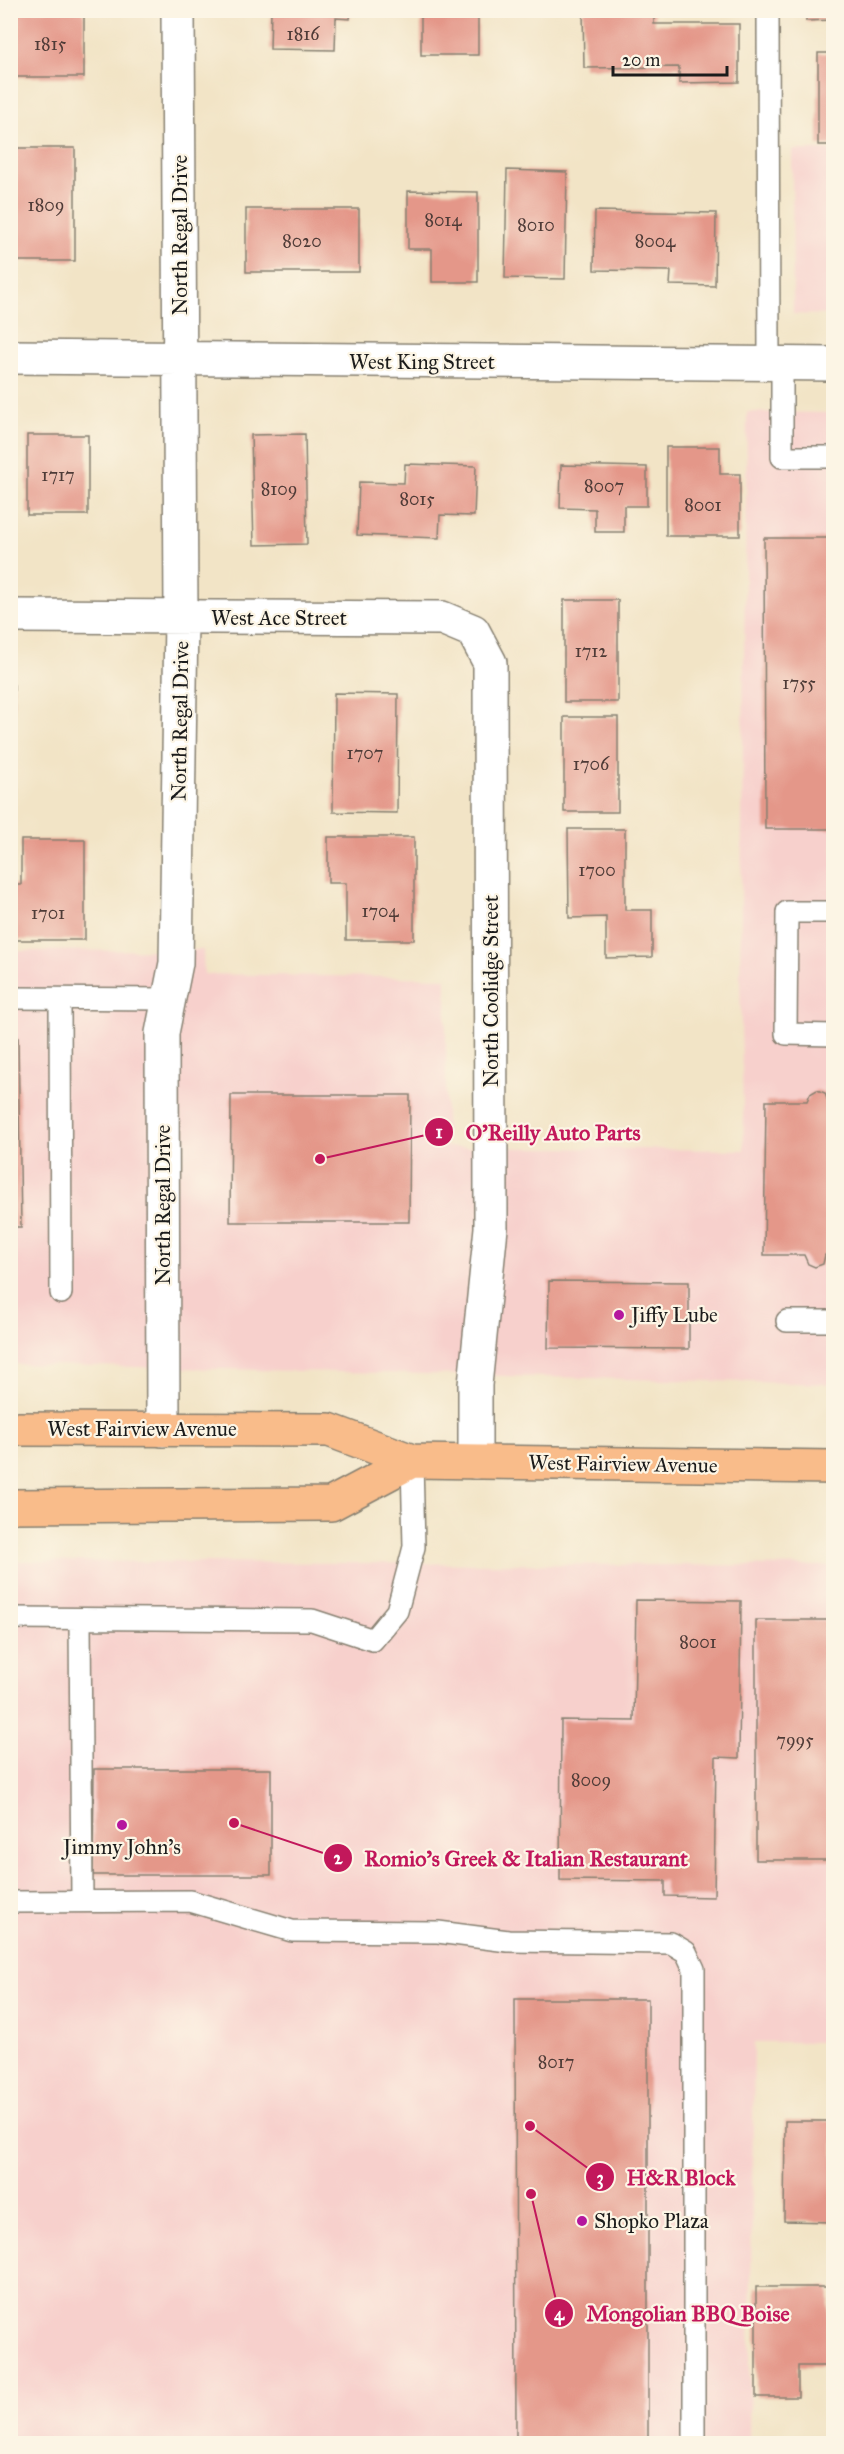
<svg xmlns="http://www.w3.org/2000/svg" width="844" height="2454" font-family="'IM FELL Great Primer',serif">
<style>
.built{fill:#f7d0cc}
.building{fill:#e49789}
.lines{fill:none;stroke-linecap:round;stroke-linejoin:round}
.service-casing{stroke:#878071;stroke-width:24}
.minor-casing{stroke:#878071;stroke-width:36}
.primary-casing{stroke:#878071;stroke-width:36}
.service{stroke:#fff;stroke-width:21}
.minor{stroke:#fff;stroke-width:33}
.primary{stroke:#f9bc8a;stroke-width:33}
.poi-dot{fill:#b5179e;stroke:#fcf5e5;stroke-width:2}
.labels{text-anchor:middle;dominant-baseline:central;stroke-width:4.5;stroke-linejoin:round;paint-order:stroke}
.number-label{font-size:18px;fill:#4e3b37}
.street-label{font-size:21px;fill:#1c1c1c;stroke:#fcf5e5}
.poi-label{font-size:21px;fill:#1c1c1c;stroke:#fcf5e5;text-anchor:start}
.leader{fill:none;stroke:#c2185b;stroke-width:2}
.callout-dot{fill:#c2185b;stroke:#fcf5e5;stroke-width:2}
.mark-label{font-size:18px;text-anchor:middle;font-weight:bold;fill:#fff}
.callout-label{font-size:22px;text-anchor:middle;font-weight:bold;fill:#c2185b;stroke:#fcf5e5;stroke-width:4.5;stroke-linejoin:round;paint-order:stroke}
</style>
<rect width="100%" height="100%" fill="#fcf5e5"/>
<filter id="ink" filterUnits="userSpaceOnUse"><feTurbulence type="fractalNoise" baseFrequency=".0167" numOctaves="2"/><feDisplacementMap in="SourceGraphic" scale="12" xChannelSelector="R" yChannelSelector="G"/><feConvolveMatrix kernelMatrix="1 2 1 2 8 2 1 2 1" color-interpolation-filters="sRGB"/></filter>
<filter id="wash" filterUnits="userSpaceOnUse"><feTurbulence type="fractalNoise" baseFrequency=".008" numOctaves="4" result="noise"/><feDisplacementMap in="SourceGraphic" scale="24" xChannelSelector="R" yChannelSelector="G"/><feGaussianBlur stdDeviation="1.35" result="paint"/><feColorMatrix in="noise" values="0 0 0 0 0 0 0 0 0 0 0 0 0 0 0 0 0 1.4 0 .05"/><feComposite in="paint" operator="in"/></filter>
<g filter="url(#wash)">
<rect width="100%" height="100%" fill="#f2e4c6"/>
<path class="built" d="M792,150H833V315L793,314Z
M747,412L833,413V1384L11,1364V951L203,950L204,974L446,978V1147L744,1150L740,983Z
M11,1561L833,1566V2042H754L749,2443L11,2444Z"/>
<g id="blocks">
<path class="building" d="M16,10H84V77H16Z
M271,10H351L350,19L336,18L335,50L270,49Z
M421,10H478V55H421Z
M583,10H654V24H739V82L679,83V67L584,68Z
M806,10H834V20L806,21Z
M818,53H834V145H818Z
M16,148H75V261H16Z
M507,170L567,172L565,279L505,278Z
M408,191L478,192V282H432V249H408Z
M246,209H359V272H246Z
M595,211L716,213L715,286L670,285L671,271L594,270Z
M305,434L307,544L254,545L251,435Z
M27,435H88V515H27Z
M666,447H720V474H740V536H666Z
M405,464L476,466L474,516L440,515L439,538L357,535L359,482L404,483Z
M561,465L647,467V506H624V532H595V509L560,508Z
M764,538H834V829H765Z
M564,600H618V702H564Z
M10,685H14V810H10Z
M334,693L398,694L397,813L333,812Z
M564,717H618V812H564Z
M568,829H625V910H652V957L606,958V917L569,918Z
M328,837H414V940H346V883H328Z
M21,840H85V940H10V885H21Z
M10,1038H18L21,1227H10Z
M817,1090L825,1093L828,1102H834V1255H825L823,1264L815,1267L808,1264L804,1255H764L766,1101H807L810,1094Z
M231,1095H410L409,1222H230Z
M549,1281L689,1282V1349L548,1348Z
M636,1600L741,1601L739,1758L716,1757L714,1897L665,1896V1881L560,1880L561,1720L634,1721Z
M756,1620H833V1860H756Z
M94,1769H271V1875H93Z
M515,1999H648V2444H516Z
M785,2121H834V2222L784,2221Z
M756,2287H829V2366H798V2397H756Z"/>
</g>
</g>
<g filter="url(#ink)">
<use href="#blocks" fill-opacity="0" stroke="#878071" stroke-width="1.5"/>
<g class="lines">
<defs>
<path id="service" d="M768,10L769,364
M782,364V457H834
M834,912H787L786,1034L834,1035
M10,998L169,999
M60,999L61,1293
M787,1321H834
M10,1618L312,1620L373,1640L397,1611L414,1547L412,1461
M80,1619L82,1901
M10,1902L190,1901L292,1931L438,1932L508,1941L671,1943L686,1952L694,1969V2444"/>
<path id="minor" d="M10,357L834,364
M10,616L442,618L473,631L490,663L491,1228L475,1385V1462
M163,1430L162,1033L176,963L181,618L178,10"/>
<path id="primary" d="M10,1429L329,1430L412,1461L834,1467
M10,1506L331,1504L412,1461"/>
</defs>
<use href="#service" class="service-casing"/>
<use href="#minor" class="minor-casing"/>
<use href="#primary" class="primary-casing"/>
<use href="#service" class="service"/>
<use href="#minor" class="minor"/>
<use href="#primary" class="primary"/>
</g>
</g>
<g class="poi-dot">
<circle cx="619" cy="1315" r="6"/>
<circle cx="122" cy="1825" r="6"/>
<circle cx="582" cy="2221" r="6"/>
</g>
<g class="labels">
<g class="number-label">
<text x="303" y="34">1816</text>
<text x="50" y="44">1815</text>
<text x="46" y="205">1809</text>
<text x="443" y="220">8014</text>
<text x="536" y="225">8010</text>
<text x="302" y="241">8020</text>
<text x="655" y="241">8004</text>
<text x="58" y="475">1717</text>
<text x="604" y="486">8007</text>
<text x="279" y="489">8109</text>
<text x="417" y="499">8015</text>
<text x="703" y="505">8001</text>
<text x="591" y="651">1712</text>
<text x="799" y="683">1755</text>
<text x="365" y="753">1707</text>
<text x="591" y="764">1706</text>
<text x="597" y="870">1700</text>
<text x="380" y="911">1704</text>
<text x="48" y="913">1701</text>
<text x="698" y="1642">8001</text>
<text x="795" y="1740">7995</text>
<text x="591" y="1780">8009</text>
<text x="556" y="2062">8017</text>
</g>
<g class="street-label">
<text transform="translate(180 235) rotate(-90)">North Regal Drive</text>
<text x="422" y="362">West King Street</text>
<text x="279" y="618">West Ace Street</text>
<text transform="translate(180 721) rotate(-89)">North Regal Drive</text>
<text transform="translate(491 991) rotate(-90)">North Coolidge Street</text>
<text transform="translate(163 1205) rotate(-90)">North Regal Drive</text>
<text x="142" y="1429">West Fairview Avenue</text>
<text transform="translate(623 1464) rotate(1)">West Fairview Avenue</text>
</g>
<g class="poi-label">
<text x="631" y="1315">Jiffy Lube</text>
<text x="122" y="1847" text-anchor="middle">Jimmy John's</text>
<text x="594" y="2221">Shopko Plaza</text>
</g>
</g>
<path class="leader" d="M320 1159L439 1132M234 1823L338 1858M530 2126L600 2177M531 2194L559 2313"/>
<g class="callout-dot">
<circle cx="320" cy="1159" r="6"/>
<circle cx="234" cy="1823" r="6"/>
<circle cx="530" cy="2126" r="6"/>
<circle cx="531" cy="2194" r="6"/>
<circle cx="439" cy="1132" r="15"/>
<circle cx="338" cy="1858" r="15"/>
<circle cx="600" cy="2177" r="15"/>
<circle cx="559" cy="2313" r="15"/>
</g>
<g class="mark-label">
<text x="439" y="1138">1</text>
<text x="338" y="1864">2</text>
<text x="600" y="2184">3</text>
<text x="559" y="2320">4</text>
</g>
<g class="callout-label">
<text x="553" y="1140">O'Reilly Auto Parts</text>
<text x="526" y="1866">Romio's Greek &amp; Italian Restaurant</text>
<text x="681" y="2185">H&amp;R Block</text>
<text x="688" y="2321">Mongolian BBQ Boise</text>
</g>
<rect width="844" height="2454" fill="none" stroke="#fcf5e5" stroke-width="36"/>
<path d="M613 66v9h114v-9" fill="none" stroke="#1c1c1c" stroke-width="3"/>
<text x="622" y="66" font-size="18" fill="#1c1c1c" stroke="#fcf5e5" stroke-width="4.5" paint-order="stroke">20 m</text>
</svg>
